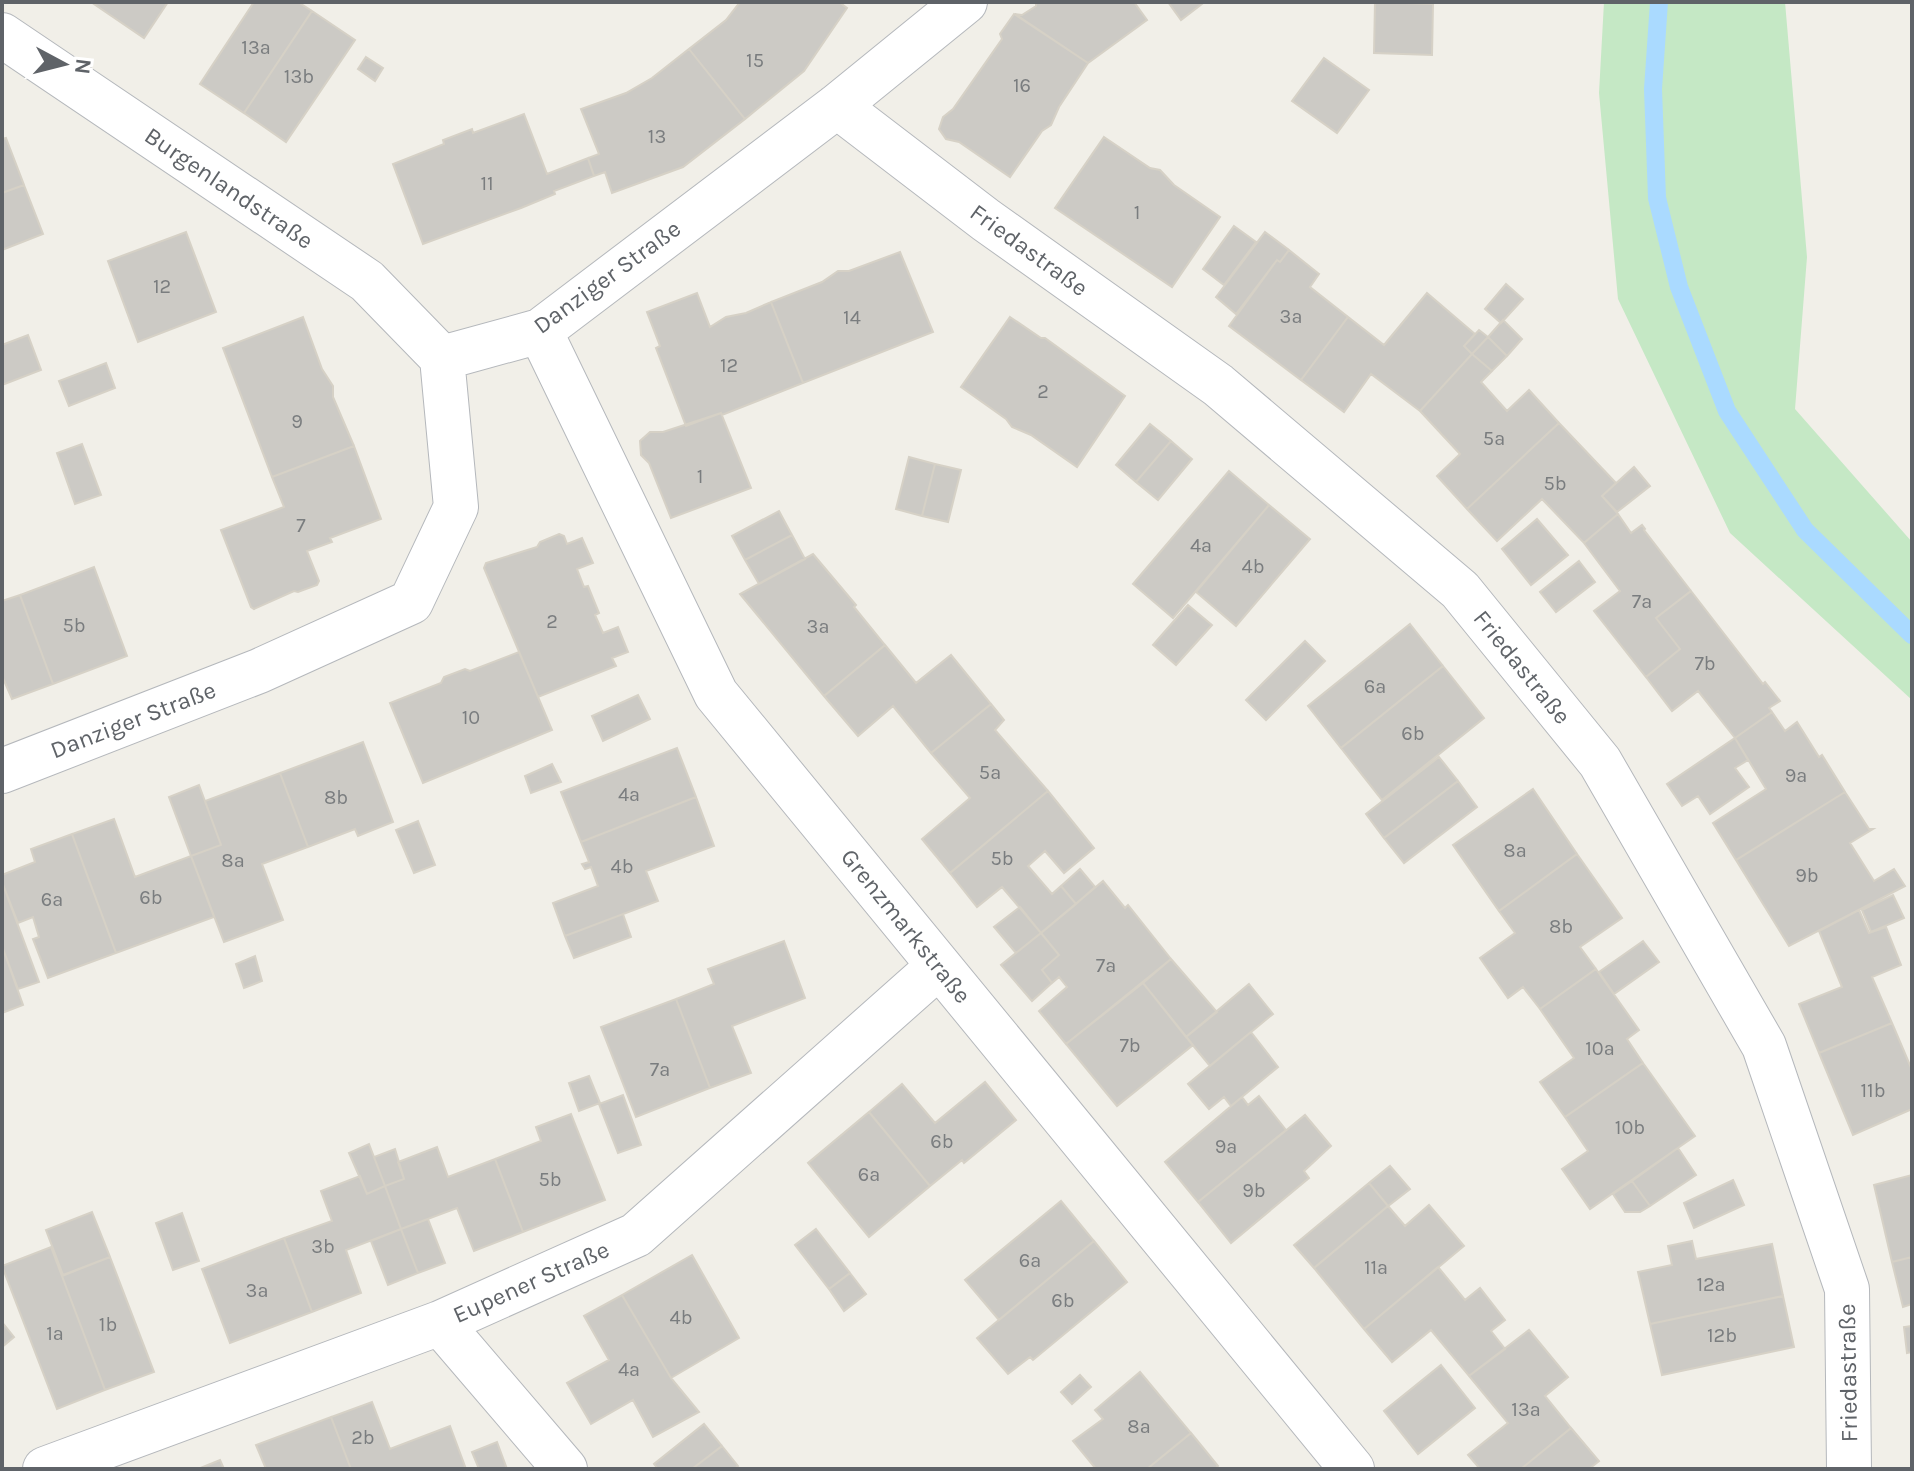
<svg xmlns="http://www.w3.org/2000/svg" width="1914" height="1471" font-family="Karla,sans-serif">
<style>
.green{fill:#c5e8c5}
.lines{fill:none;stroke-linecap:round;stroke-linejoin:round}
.stream{stroke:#aadaff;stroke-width:18}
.building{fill:#cccac5;stroke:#d6d1c6;stroke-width:2}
.minor-casing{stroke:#b5b8bc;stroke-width:46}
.minor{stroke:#fff;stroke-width:44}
.labels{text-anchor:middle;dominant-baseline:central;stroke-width:6;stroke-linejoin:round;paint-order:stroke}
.number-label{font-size:20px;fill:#7a7d7f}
.street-label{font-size:24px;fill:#5f6368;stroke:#fff}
</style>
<rect width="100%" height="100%" fill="#f1efe8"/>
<path class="green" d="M1604,2H1785L1807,257L1795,409L1912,542V700L1730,533L1618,299L1599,93Z"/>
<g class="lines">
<path class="stream" d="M1659,2L1653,89L1657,198L1679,287L1727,411L1805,530L1912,635"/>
</g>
<path class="building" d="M91,2H168L144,38Z
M254,2H298L312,11L244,113L200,84Z
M740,2H839L847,8L804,71L745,119L689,49L726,20Z
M1036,2H1134L1147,20L1088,63L1015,14L1022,15L1036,6Z
M1168,2H1201L1202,4L1181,20Z
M1375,2L1433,4L1432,55L1374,53Z
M312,11L355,40L286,142L244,113Z
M1014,14L1088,63L1059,107L1051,125L1042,131L1010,177L959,142L946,139L939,129L943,117L953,109L1002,39L1000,34Z
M689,49L745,119L683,167L612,193L605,172L594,176L588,158L599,154L581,109L626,93L652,78Z
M366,57L383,68L375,81L358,69Z
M1324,58L1369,90L1337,133L1292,101Z
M524,114L547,174L588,158L594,176L554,191L555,194L521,208L423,244L393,164L444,144L443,140L472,129L473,133Z
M1104,137L1150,168L1160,170L1174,185L1220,217L1172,287L1055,208Z
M6,138L24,185L2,193V139Z
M24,185L43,234L2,250V193Z
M1234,226L1256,242L1224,285L1203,269Z
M186,232L216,312L138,342L108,261Z
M1265,232L1289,250L1280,262L1277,260L1236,314L1216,297Z
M1289,250L1319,274L1310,287L1348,317L1301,380L1229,326L1277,260L1280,262Z
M900,252L933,332L803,383L771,302L822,282L838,271H849Z
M1506,284L1523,299L1501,323L1485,309Z
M697,293L710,327L726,317L746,313L771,302L803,383L722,415L721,413L686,426L656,348L660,346L647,312Z
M1427,293L1475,334L1464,346L1472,354L1420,411L1371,374L1344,412L1301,380L1348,317L1384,345Z
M303,317L322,369L333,386V397L354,446L272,477L223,348Z
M1010,317L1041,338H1045L1125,396L1077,467L1031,435L1012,427L1006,419L961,387Z
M1503,320L1522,339L1507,356L1488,337Z
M1479,330L1488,337L1472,354L1464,346Z
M28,335L41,370L2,385V345Z
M1488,337L1507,356L1492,371L1472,354Z
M1472,354L1492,371L1481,382L1507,411L1529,390L1559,423L1467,509L1437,476L1460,454L1420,411Z
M106,363L115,388L69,406L59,381Z
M721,413L751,488L671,518L649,463L641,455L640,441L650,432H663Z
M1559,423L1616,483L1602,496L1618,514L1584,543L1542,499L1497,541L1467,509Z
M1150,424L1171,441L1136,482L1116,465Z
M1171,441L1192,459L1158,500L1136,482Z
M82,444L101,495L75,504L57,453Z
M354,446L381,519L330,538L332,542L307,551L319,581L317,585L298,592L294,591L254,609L251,607L221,530L284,507L272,477Z
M909,457L935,464L922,516L896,509Z
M935,464L961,470L948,522L922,516Z
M1634,467L1650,486L1617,512L1602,496Z
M1229,471L1269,505L1173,618L1133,584Z
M1269,505L1310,539L1236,626L1196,592Z
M779,511L792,535L745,560L732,536Z
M1618,514L1631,533L1642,525L1645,529L1644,530L1691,591L1656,618L1680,649L1646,677L1594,611L1620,591L1584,543Z
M1537,519L1568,555L1531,585L1502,549Z
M559,534L564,536L567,544L582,538L593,563L577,569L584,587L588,586L599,613L595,615L603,633L618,627L628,652L612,658L616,666L538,697L484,568L486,563L537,547L540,542Z
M792,535L805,559L759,584L745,560Z
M813,554L856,605L854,607L885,645L824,696L740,594Z
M1579,561L1595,582L1556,612L1540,592Z
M94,567L127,656L53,684L20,595Z
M1691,591L1763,684L1765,682L1780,701L1769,708L1772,712L1735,738L1698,691L1672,711L1646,677L1680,649L1656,618Z
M20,595L53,684L12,699L2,676V601Z
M1188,605L1212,625L1176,665L1153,645Z
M1410,624L1443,666L1341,748L1308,706Z
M1305,641L1325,661L1266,720L1246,700Z
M885,645L916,683L951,655L991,704L931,753L893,706L858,736L824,696Z
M519,652L552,730L423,783L390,703L441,683L444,677L465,669L470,671Z
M1443,666L1484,718L1382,800L1341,748Z
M638,695L650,719L603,741L592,716Z
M991,704L1004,720L995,730L1048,791L950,873L922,839L970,798L931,753Z
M1772,712L1785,731L1797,722L1819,757L1822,755L1845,792L1736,860L1713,823L1766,789L1735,738Z
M1735,738L1748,760L1735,768L1749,787L1710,814L1698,796L1682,806L1667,784Z
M363,742L393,822L358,836L355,829L308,847L280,773Z
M677,748L696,797L581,842L561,792Z
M1439,757L1458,781L1384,838L1366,814Z
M552,764L561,782L531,793L525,776Z
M280,773L308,847L262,864L283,920L224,942L191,856L221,845L205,801Z
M1458,781L1477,807L1404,863L1384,838Z
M199,785L221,845L191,856L169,797Z
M1533,789L1577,854L1499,911L1453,845Z
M1048,791L1094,848L1064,873L1045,851L1028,866L1052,894L1061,886L1076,904L1041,933L1002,887L977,907L950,873Z
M1845,792L1869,829H1873L1850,843L1874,881L1894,869L1905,886L1789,946L1736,860Z
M696,797L714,846L646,871L658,901L565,936L553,903L598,886L591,867L585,869L582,864L589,862L581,842Z
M114,819L135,877L191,856L214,917L116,953L72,834Z
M418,821L435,865L414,873L396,830Z
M72,834L116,953L48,978L33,939L39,937L33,917L18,923L2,882V875L35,862L31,849Z
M1577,854L1622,918L1580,947L1596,969L1540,1009L1523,987L1508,998L1480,958L1515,933L1499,911Z
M1080,869L1095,887L1076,904L1061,886Z
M1103,881L1125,908L1128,905L1171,959L1066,1044L1039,1011L1067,987L1059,977L1052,983L1042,970L1059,955L1041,933Z
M2,882L39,982L18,989L2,946Z
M1893,895L1904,918L1871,932L1862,910Z
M1020,907L1041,933L1016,953L994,927Z
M1859,910L1869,933L1886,927L1901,965L1872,977L1892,1023L1819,1053L1799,1004L1842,987L1819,931Z
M623,914L631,937L574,958L565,936Z
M1041,933L1059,955L1042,970L1052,983L1032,1001L1001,965Z
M784,941L805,998L732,1026L751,1073L710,1088L676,999L714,984L708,969Z
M1643,941L1659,962L1614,994L1599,972Z
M2,946L23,1005L2,1013Z
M255,956L262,981L244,988L236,964Z
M1171,959L1217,1012L1186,1037L1143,983Z
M1596,969L1639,1030L1627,1039L1643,1063L1565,1117L1540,1082L1574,1058L1540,1009Z
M1143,983L1193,1045L1117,1106L1066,1044Z
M1249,984L1273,1014L1210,1066L1186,1037Z
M676,999L710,1088L636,1117L601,1027Z
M1892,1023L1912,1070V1109L1853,1135L1819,1053Z
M1251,1032L1278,1067L1231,1106L1224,1097L1209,1109L1188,1084Z
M1643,1063L1695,1136L1590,1209L1562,1169L1588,1151L1565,1117Z
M589,1076L600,1103L579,1111L569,1083Z
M985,1082L1016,1120L964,1163L962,1160L930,1186L869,1112L902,1084L935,1123Z
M623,1095L641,1145L618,1153L599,1104Z
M1259,1096L1286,1130L1198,1202L1165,1162L1242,1097L1248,1105Z
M869,1112L930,1186L869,1237L808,1163Z
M571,1114L605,1200L523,1232L495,1159L541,1141L536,1127Z
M1305,1115L1331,1146L1304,1171L1309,1178L1231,1243L1198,1202Z
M369,1144L385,1186L367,1194L349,1153Z
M437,1147L448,1177L495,1159L523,1232L474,1251L457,1208L401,1229L385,1186L404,1179L398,1162Z
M1678,1148L1696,1175L1650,1206L1632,1181Z
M395,1149L404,1179L385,1186L374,1157Z
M1390,1166L1410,1189L1388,1206L1369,1183Z
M1912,1175V1257L1892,1262L1874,1185Z
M360,1176L367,1194L385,1186L401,1229L346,1250L361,1293L312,1312L284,1238L332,1221L321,1191Z
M1733,1180L1744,1205L1694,1228L1684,1203Z
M1632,1181L1650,1206L1640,1212H1625L1613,1194Z
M1369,1183L1388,1206L1314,1268L1294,1245Z
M1061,1201L1094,1241L999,1320L965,1280Z
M1429,1205L1464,1246L1364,1329L1314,1268L1388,1206L1405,1226Z
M92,1212L110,1257L63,1275L46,1230Z
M182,1213L199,1261L173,1270L156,1223Z
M428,1219L445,1263L418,1273L401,1229Z
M401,1229L418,1273L388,1285L371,1241Z
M816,1229L850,1273L829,1289L795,1245Z
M284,1238L312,1312L230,1343L202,1269Z
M1094,1241L1127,1282L1033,1360L1030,1357L1008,1374L977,1338Z
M1692,1241L1696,1259L1772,1244L1783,1296L1650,1324L1638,1272L1672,1265L1668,1246Z
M51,1247L105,1390L57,1409L2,1266Z
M692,1255L739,1338L671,1378L622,1295Z
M110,1257L154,1372L105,1390L62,1276Z
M1912,1257V1304L1903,1307L1892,1262Z
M1438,1267L1465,1300L1480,1288L1505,1320L1491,1331L1505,1349L1469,1376L1431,1330L1392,1362L1364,1329Z
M850,1273L866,1294L844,1311L829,1289Z
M622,1295L671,1378L699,1412L653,1437L633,1400L591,1424L567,1383L609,1360L584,1316Z
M1783,1296L1794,1347L1662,1375L1650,1324Z
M2,1322L14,1337L2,1347Z
M1912,1326V1352L1907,1353L1904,1327Z
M1529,1330L1568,1377L1545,1396L1571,1428L1521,1469H1480L1468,1455L1508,1423L1469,1376Z
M1441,1365L1475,1408L1418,1454L1384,1411Z
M1140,1372L1191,1433L1147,1469H1096L1073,1441L1103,1419L1095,1410Z
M1080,1375L1091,1387L1072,1404L1061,1392Z
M372,1402L390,1449L450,1426L466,1469H351L331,1417Z
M331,1417L351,1469H266L256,1445Z
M704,1424L722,1446L692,1469H658L654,1464Z
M1571,1428L1599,1461L1589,1469H1521Z
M1191,1433L1218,1466L1215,1469H1147Z
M497,1442L507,1469H479L472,1452Z
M722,1446L738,1466L734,1469H692Z
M220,1460L224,1469H198Z"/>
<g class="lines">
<defs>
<path id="minor" d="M2,35L367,281L442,358
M837,106L986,220L1218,385L1460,590L1600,762L1764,1046L1847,1289L1849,1469
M540,331L716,694L1352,1469
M2,771L259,671L411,602L456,507L442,358L540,331L837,106L965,2
M440,1323L565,1469
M45,1469L440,1323L636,1235L939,966"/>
</defs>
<use href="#minor" class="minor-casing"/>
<use href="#minor" class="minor"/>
</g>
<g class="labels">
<g class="number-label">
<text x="256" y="47">13a</text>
<text x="755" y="60">15</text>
<text x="299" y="76">13b</text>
<text x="1022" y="85">16</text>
<text x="657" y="136">13</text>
<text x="487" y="183">11</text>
<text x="1137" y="212">1</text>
<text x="162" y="286">12</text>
<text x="1291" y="316">3a</text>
<text x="852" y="317">14</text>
<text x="729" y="365">12</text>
<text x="1043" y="391">2</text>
<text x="297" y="421">9</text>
<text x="1494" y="438">5a</text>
<text x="700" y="476">1</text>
<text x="1555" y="483">5b</text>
<text x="301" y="525">7</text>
<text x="1201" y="545">4a</text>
<text x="1253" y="566">4b</text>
<text x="1642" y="601">7a</text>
<text x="552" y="621">2</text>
<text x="74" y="625">5b</text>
<text x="818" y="626">3a</text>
<text x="1705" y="663">7b</text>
<text x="1375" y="686">6a</text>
<text x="471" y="717">10</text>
<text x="1413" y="733">6b</text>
<text x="990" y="772">5a</text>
<text x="1796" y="775">9a</text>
<text x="629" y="794">4a</text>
<text x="336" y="797">8b</text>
<text x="1515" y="850">8a</text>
<text x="1002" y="858">5b</text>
<text x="233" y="860">8a</text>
<text x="622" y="866">4b</text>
<text x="1807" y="875">9b</text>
<text x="151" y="897">6b</text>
<text x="52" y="899">6a</text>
<text x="1561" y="926">8b</text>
<text x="1106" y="965">7a</text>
<text x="1130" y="1045">7b</text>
<text x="1600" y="1048">10a</text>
<text x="660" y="1069">7a</text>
<text x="1873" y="1090">11b</text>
<text x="1630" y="1127">10b</text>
<text x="942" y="1141">6b</text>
<text x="1226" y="1146">9a</text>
<text x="869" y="1174">6a</text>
<text x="550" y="1179">5b</text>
<text x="1254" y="1190">9b</text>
<text x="323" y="1246">3b</text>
<text x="1030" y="1260">6a</text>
<text x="1376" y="1267">11a</text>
<text x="1711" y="1284">12a</text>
<text x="257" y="1290">3a</text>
<text x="1063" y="1300">6b</text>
<text x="681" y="1317">4b</text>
<text x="108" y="1324">1b</text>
<text x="55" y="1333">1a</text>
<text x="1722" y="1335">12b</text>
<text x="629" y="1369">4a</text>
<text x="1526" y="1409">13a</text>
<text x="1139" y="1426">8a</text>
<text x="363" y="1437">2b</text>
</g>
<g class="street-label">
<text transform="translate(229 188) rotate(34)">Burgenlandstraße</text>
<text transform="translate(1029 250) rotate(36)">Friedastraße</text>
<text transform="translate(607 277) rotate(-36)">Danziger Straße</text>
<text transform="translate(1522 667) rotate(51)">Friedastraße</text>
<text transform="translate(133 720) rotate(-21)">Danziger Straße</text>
<text transform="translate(906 926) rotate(51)">Grenzmarkstraße</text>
<text transform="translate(531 1282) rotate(-24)">Eupener Straße</text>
<text transform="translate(1848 1373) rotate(-91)">Friedastraße</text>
</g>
</g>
<rect width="1914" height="1471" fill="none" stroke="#5f6368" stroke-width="8"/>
<g transform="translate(64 64) rotate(97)" stroke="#ffffff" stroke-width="6" paint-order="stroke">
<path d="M0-6L14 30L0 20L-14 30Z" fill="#5f6368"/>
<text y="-12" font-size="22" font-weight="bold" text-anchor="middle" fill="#5f6368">N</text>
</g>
</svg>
